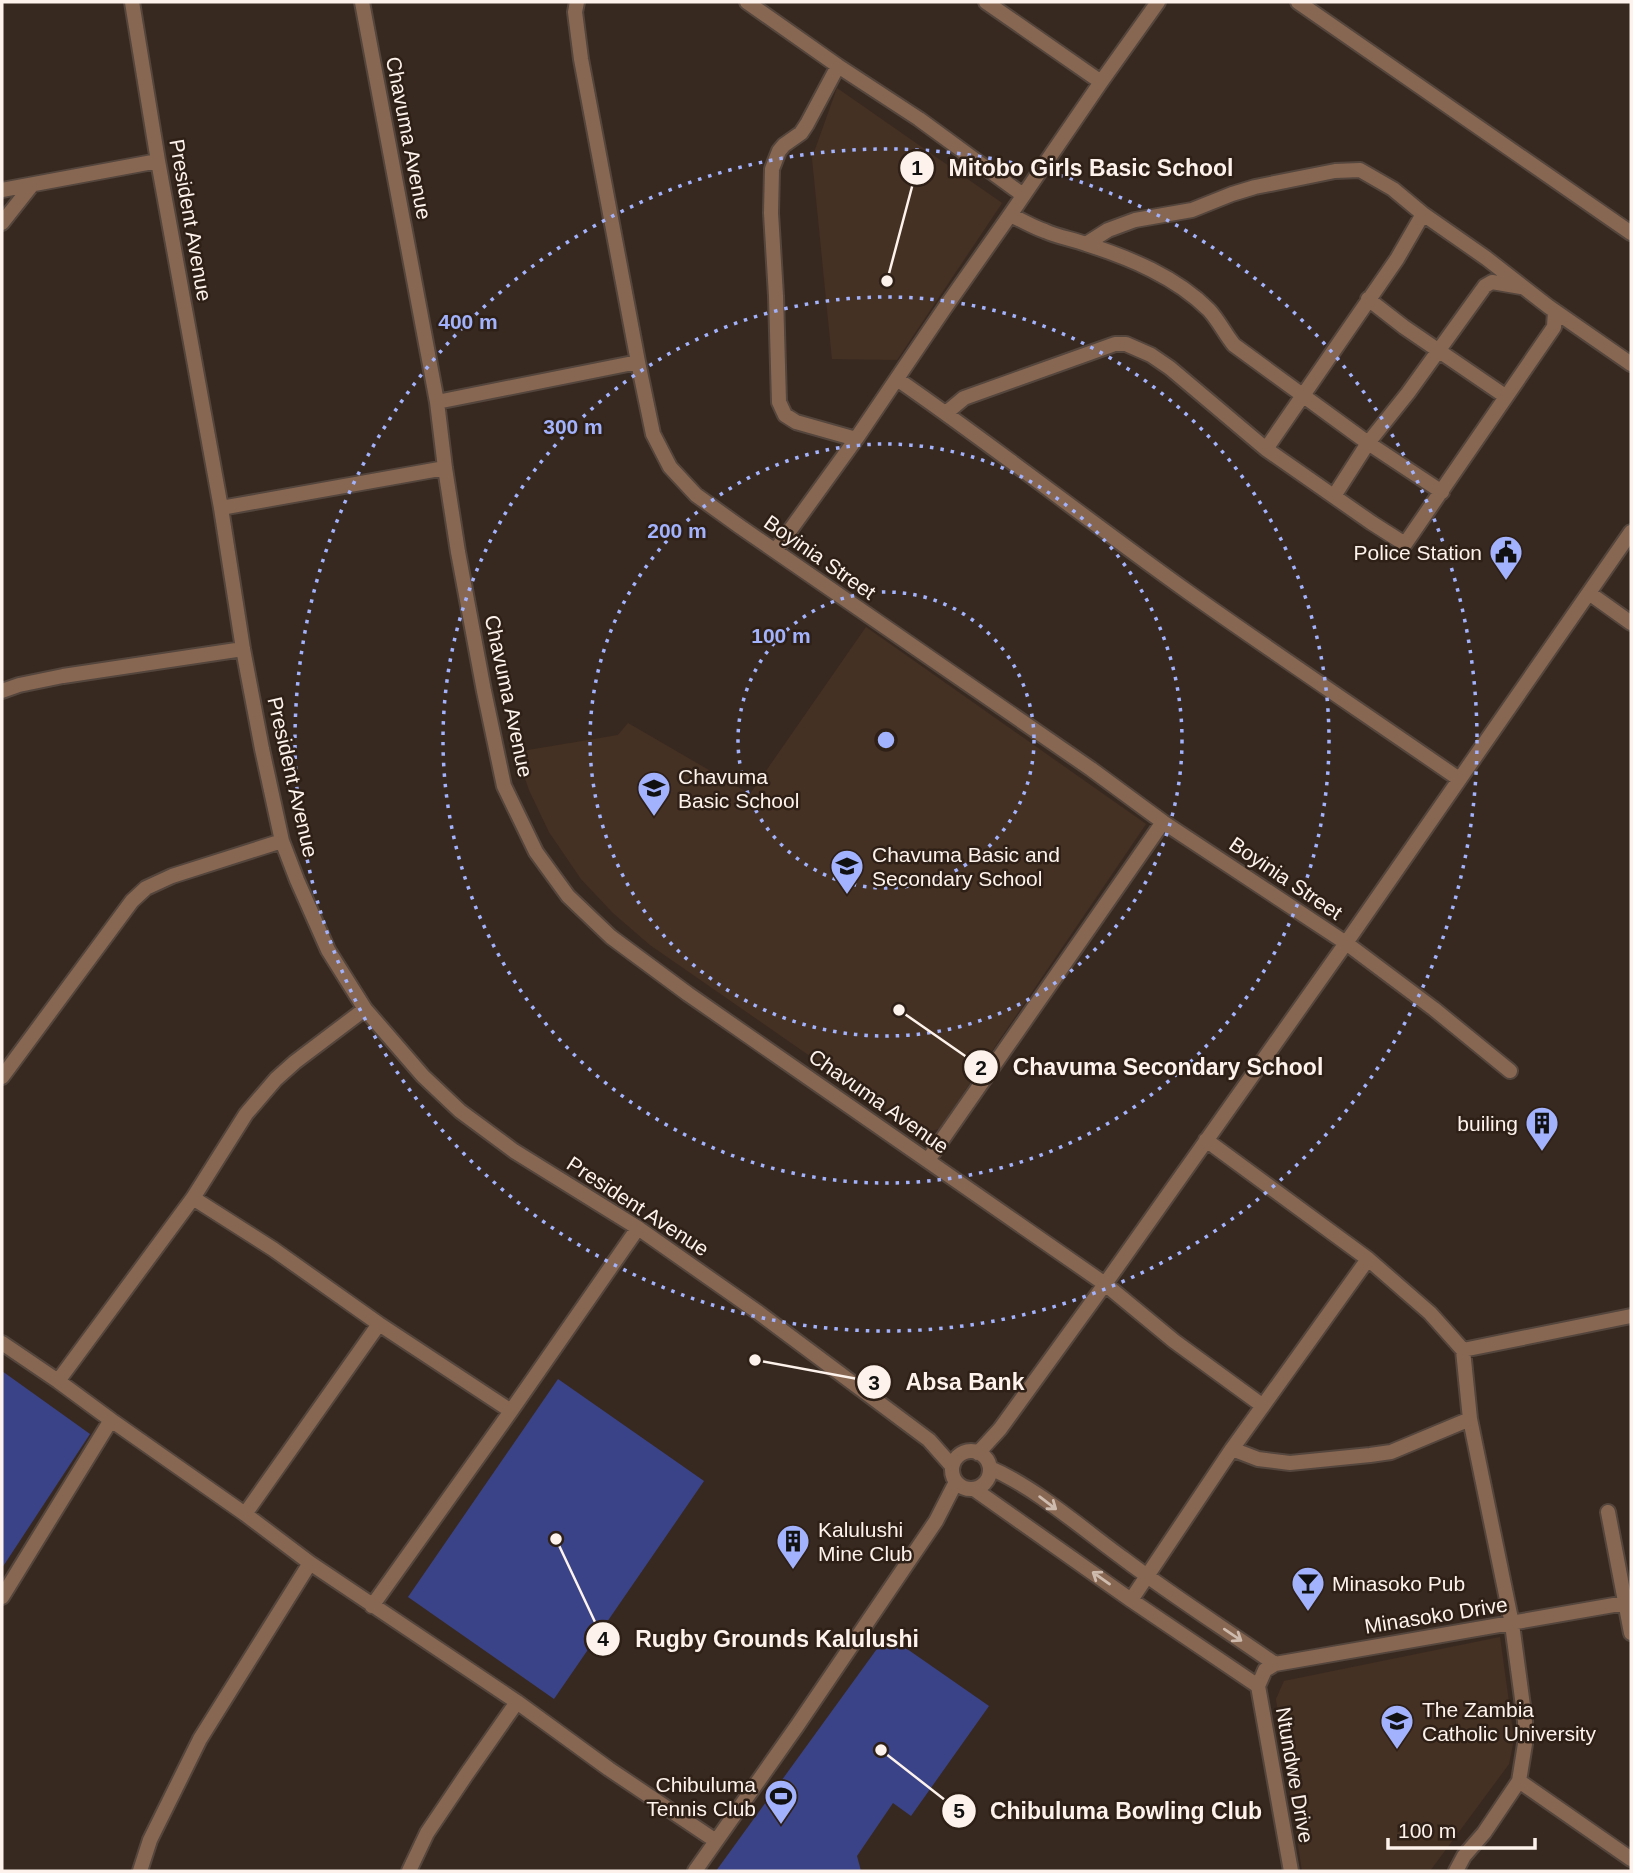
<svg xmlns="http://www.w3.org/2000/svg" width="1633" height="1873" font-family="Helvetica,sans-serif">
<style>
.built{fill:#453123}
.green{fill:#3a4387}
.lines{fill:none;stroke-linecap:round;stroke-linejoin:round}
.minor-casing{stroke:#54453d;stroke-width:18}
.minor{stroke:#876752;stroke-width:14}
.oneway{stroke:#cebbae}
.ring{fill:none;stroke:#a2b2fd;stroke-width:3.5;stroke-dasharray:3.5 7}
.labels{text-anchor:middle;dominant-baseline:central;stroke-width:5;stroke-linejoin:round;paint-order:stroke}
.street-label{font-size:21px;fill:#fdf3ec;stroke:#2e2016}
.poi-label{font-size:21px;fill:#fdf3ec;stroke:#2e2016;text-anchor:start}
.centre{fill:#a2b2fd;stroke:#2e2016;stroke-width:3.5}
.ring-label{font-size:21px;text-anchor:middle;font-weight:bold;fill:#a2b2fd;stroke:#2e2016;stroke-width:5;stroke-linejoin:round;paint-order:stroke}
.leader{fill:none;stroke:#fdf3ec;stroke-width:2.5}
.callout-dot{fill:#fdf3ec;stroke:#2e2016;stroke-width:2.5}
.mark-label{font-size:21px;text-anchor:middle;font-weight:bold;fill:#111}
.callout-label{font-size:23px;text-anchor:middle;font-weight:bold;fill:#fdf3ec;stroke:#2e2016;stroke-width:5;stroke-linejoin:round;paint-order:stroke}
</style>
<rect width="100%" height="100%" fill="#382920"/>
<path class="built" d="M837,88L1002,203L897,360L832,359L812,158Z
M866,627L1146,824L939,1129L921,1133L650,945L613,913L581,879L549,832L529,790L516,752L618,735L628,723L750,794Z
M1500,1637L1514,1739L1509,1764L1430,1871H1302L1276,1699L1284,1681Z"/>
<path class="green" d="M2,1371L90,1434L2,1568Z
M558,1379L704,1481L554,1699L408,1597Z
M887,1635L989,1706L911,1816L893,1803L857,1856L861,1871H716Z"/>
<g class="lines">
<defs>
<path id="minor" d="M132,2L158,161L221,508L243,649L262,749L282,841L297,880L328,950L365,1009L423,1076L460,1111L514,1151L638,1228L759,1313L929,1440L952,1466
M362,2L437,402L445,468L458,552L484,691L504,786L536,852L568,896L611,937L688,994L1105,1284L1174,1341L1263,1406
M577,2L575,12L581,59L638,362L653,434L670,467L696,495L739,526L1091,769L1163,822L1346,943L1434,1009L1510,1071
M747,2L838,66L919,119L1023,195
M986,2L1101,82
M1298,2L1631,233
M838,66L807,124L801,133L784,145L779,151L772,169L771,213L776,296L779,402L785,415L796,422L856,439
M2,190L158,161
M1010,215C1022,220 1033,227 1045,231C1058,237 1072,239 1086,244C1130,258 1176,277 1209,310C1219,321 1225,334 1234,345L1368,443L1442,492
M2,223L32,185
M1086,244L1108,230L1135,220L1192,210L1232,194L1255,187L1335,171L1360,170L1393,189L1423,214L1486,258L1549,307L1631,364
M1368,299L1404,327L1505,396
M897,379C995,447 1090,522 1188,592C1277,655 1368,716 1459,779
M437,402L638,362
M946,413L964,398L1115,344H1126L1151,355L1170,368L1266,449L1372,523L1405,544L1554,327L1555,311
M1266,449L1397,259L1423,214
M1334,496L1368,443L1408,393L1485,286L1492,282L1521,287
M221,508L445,468
M775,551L856,439L944,309L1010,215L1101,82L1158,2
M1589,593L1631,623
M2,691L19,685L63,676L243,649
M2,1077L132,901L146,888L172,876L282,841
M1206,1140L1368,1259L1430,1313L1463,1350L1631,1316
M928,1160L1163,822
M193,1198L273,1249L379,1324L511,1411
M2,1343L58,1381L111,1420L245,1514L310,1563L517,1702L609,1769L716,1841
M58,1381L193,1198L246,1114L276,1079L295,1062L365,1009
M1232,1449L1258,1459L1290,1463L1370,1455L1391,1452L1470,1419
M952 1470a19 19 0 1 1 38 0a19 19 0 1 1-38 0Z
M978,1453L1000,1429L1105,1284L1346,943L1631,532
M990,1468C1035,1487 1084,1530 1124,1559C1173,1596 1225,1629 1275,1664
M974,1489L1131,1600L1258,1686
M1608,1512L1631,1633
M245,1514L379,1324
M2,1597L111,1420
M1131,1600L1232,1449L1368,1259
M372,1606L511,1411L638,1228
M1258,1686L1265,1670L1275,1664L1631,1602
M1258,1686L1291,1871
M1519,1781L1631,1859
M140,1871L150,1840L200,1739L310,1563
M409,1871L427,1833L466,1775L517,1702
M695,1871L797,1726L936,1521L956,1482
M1456,1871L1464,1856L1484,1833L1519,1781L1525,1744V1721L1512,1624L1470,1419L1463,1350"/>
</defs>
<use href="#minor" class="minor-casing"/>
<use href="#minor" class="minor"/>
</g>
<defs><path id="oneway-shaft" d="M-6 0H5M1.5-3L5.5 0L1.5 3" fill="none" stroke-width="1.6" stroke-linecap="round" stroke-linejoin="round" transform="scale(1.75)"/></defs>
<g class="oneway">
<use href="#oneway-shaft" transform="translate(1048 1503) rotate(37)"/>
<use href="#oneway-shaft" transform="translate(1101 1578) rotate(-145)"/>
<use href="#oneway-shaft" transform="translate(1233 1635) rotate(34)"/>
</g>
<g class="ring">
<circle cx="886" cy="740" r="148"/>
<circle cx="886" cy="740" r="296"/>
<circle cx="886" cy="740" r="443"/>
<circle cx="886" cy="740" r="591"/>
</g>
<defs>
<symbol id="civic-pin" viewBox="-11 -11 22 30"><path d="M0 17L-7.5 6A9.5 9.5 0 1 1 7.5 6Z" fill="#a2b2fd" stroke="#2e2016"/><path d="M-.6-6.5H3V-4.5H.6V-3L4-1V1h2V6H-6V1h2V-1L-.6-3ZM-1.2 2.5V6h2.4V2.5Z" fill="#111"/></symbol>
<symbol id="school-pin" viewBox="-11 -11 22 30"><path d="M0 17L-7.5 6A9.5 9.5 0 1 1 7.5 6Z" fill="#a2b2fd" stroke="#2e2016"/><path d="M0-5L7-2L0 1L-7-2ZM-4 1L0 2.5L4 1V4Q0 6-4 4Z" fill="#111"/></symbol>
<symbol id="building-pin" viewBox="-11 -11 22 30"><path d="M0 17L-7.5 6A9.5 9.5 0 1 1 7.5 6Z" fill="#a2b2fd" stroke="#2e2016"/><path d="M-4-6H4V6H1V3H-1V6H-4ZM-2.5-4.3h1.7v1.8h-1.7ZM.8-4.3h1.7v1.8H.8ZM-2.5-1h1.7V.8h-1.7ZM.8-1h1.7V.8H.8Z" fill="#111"/></symbol>
<symbol id="bar-pin" viewBox="-11 -11 22 30"><path d="M0 17L-7.5 6A9.5 9.5 0 1 1 7.5 6Z" fill="#a2b2fd" stroke="#2e2016"/><path d="M-6-5H6L.8 .8V4.5H3.5V6h-7V4.5H-.8V.8Z" fill="#111"/></symbol>
<symbol id="university-pin" viewBox="-11 -11 22 30"><path d="M0 17L-7.5 6A9.5 9.5 0 1 1 7.5 6Z" fill="#a2b2fd" stroke="#2e2016"/><path d="M0-5L7-2L0 1L-7-2ZM-4 1L0 2.5L4 1V4Q0 6-4 4Z" fill="#111"/></symbol>
<symbol id="stadium-pin" viewBox="-11 -11 22 30"><path d="M0 17L-7.5 6A9.5 9.5 0 1 1 7.5 6Z" fill="#a2b2fd" stroke="#2e2016"/><path d="M0-5a6.5 5 0 1 0 0 10a6.5 5 0 1 0 0-10ZM-3.5-1.8h7v3.6h-7Z" fill="#111"/></symbol>
</defs>
<g fill-rule="evenodd">
<use href="#civic-pin" x="1487" y="533" width="38" height="52"/>
<use href="#school-pin" x="635" y="769" width="38" height="52"/>
<use href="#school-pin" x="828" y="847" width="38" height="52"/>
<use href="#building-pin" x="1523" y="1104" width="38" height="52"/>
<use href="#building-pin" x="774" y="1522" width="38" height="52"/>
<use href="#bar-pin" x="1289" y="1564" width="38" height="52"/>
<use href="#university-pin" x="1378" y="1702" width="38" height="52"/>
<use href="#stadium-pin" x="762" y="1777" width="38" height="52"/>
</g>
<g class="labels">
<g class="street-label">
<text transform="translate(409 138) rotate(79)">Chavuma Avenue</text>
<text transform="translate(191 220) rotate(80)">President Avenue</text>
<text transform="translate(820 557) rotate(35)">Boyinia Street</text>
<text transform="translate(509 696) rotate(78)">Chavuma Avenue</text>
<text transform="translate(293 777) rotate(77)">President Avenue</text>
<text transform="translate(1286 878) rotate(34)">Boyinia Street</text>
<text transform="translate(879 1101) rotate(35)">Chavuma Avenue</text>
<text transform="translate(638 1206) rotate(33)">President Avenue</text>
<text transform="translate(1436 1615) rotate(-9)">Minasoko Drive</text>
<text transform="translate(1295 1775) rotate(80)">Ntundwe Drive</text>
</g>
<g class="poi-label">
<text x="1482" y="552" text-anchor="end">Police Station</text>
<text x="678" y="776">Chavuma<tspan x="678" dy="24">Basic School</tspan></text>
<text x="872" y="854">Chavuma Basic and<tspan x="872" dy="24">Secondary School</tspan></text>
<text x="1518" y="1123" text-anchor="end">builing</text>
<text x="818" y="1529">Kalulushi<tspan x="818" dy="24">Mine Club</tspan></text>
<text x="1332" y="1583">Minasoko Pub</text>
<text x="1422" y="1709">The Zambia<tspan x="1422" dy="24">Catholic University</tspan></text>
<text x="756" y="1784" text-anchor="end">Chibuluma<tspan x="756" dy="24">Tennis Club</tspan></text>
</g>
</g>
<circle cx="886" cy="740" r="10" class="centre"/>
<g class="ring-label">
<text x="468" y="329">400 m</text>
<text x="573" y="434">300 m</text>
<text x="677" y="538">200 m</text>
<text x="781" y="643">100 m</text>
</g>
<path class="leader" d="M887 281L917 168M899 1010L981 1067M755 1360L874 1382M556 1539L603 1639M881 1750L959 1811"/>
<g class="callout-dot">
<circle cx="887" cy="281" r="7"/>
<circle cx="899" cy="1010" r="7"/>
<circle cx="755" cy="1360" r="7"/>
<circle cx="556" cy="1539" r="7"/>
<circle cx="881" cy="1750" r="7"/>
<circle cx="917" cy="168" r="18"/>
<circle cx="981" cy="1067" r="18"/>
<circle cx="874" cy="1382" r="18"/>
<circle cx="603" cy="1639" r="18"/>
<circle cx="959" cy="1811" r="18"/>
</g>
<g class="mark-label">
<text x="917" y="175">1</text>
<text x="981" y="1075">2</text>
<text x="874" y="1390">3</text>
<text x="603" y="1646">4</text>
<text x="959" y="1818">5</text>
</g>
<g class="callout-label">
<text x="1091" y="176">Mitobo Girls Basic School</text>
<text x="1168" y="1075">Chavuma Secondary School</text>
<text x="965" y="1390">Absa Bank</text>
<text x="777" y="1647">Rugby Grounds Kalulushi</text>
<text x="1126" y="1819">Chibuluma Bowling Club</text>
</g>
<rect width="1633" height="1873" fill="none" stroke="#fdf3ec" stroke-width="7"/>
<path d="M1388 1838v10h147v-10" fill="none" stroke="#fdf3ec" stroke-width="3.5"/>
<text x="1398" y="1838" font-size="21" fill="#fdf3ec" stroke="#2e2016" stroke-width="5" paint-order="stroke">100 m</text>
</svg>
